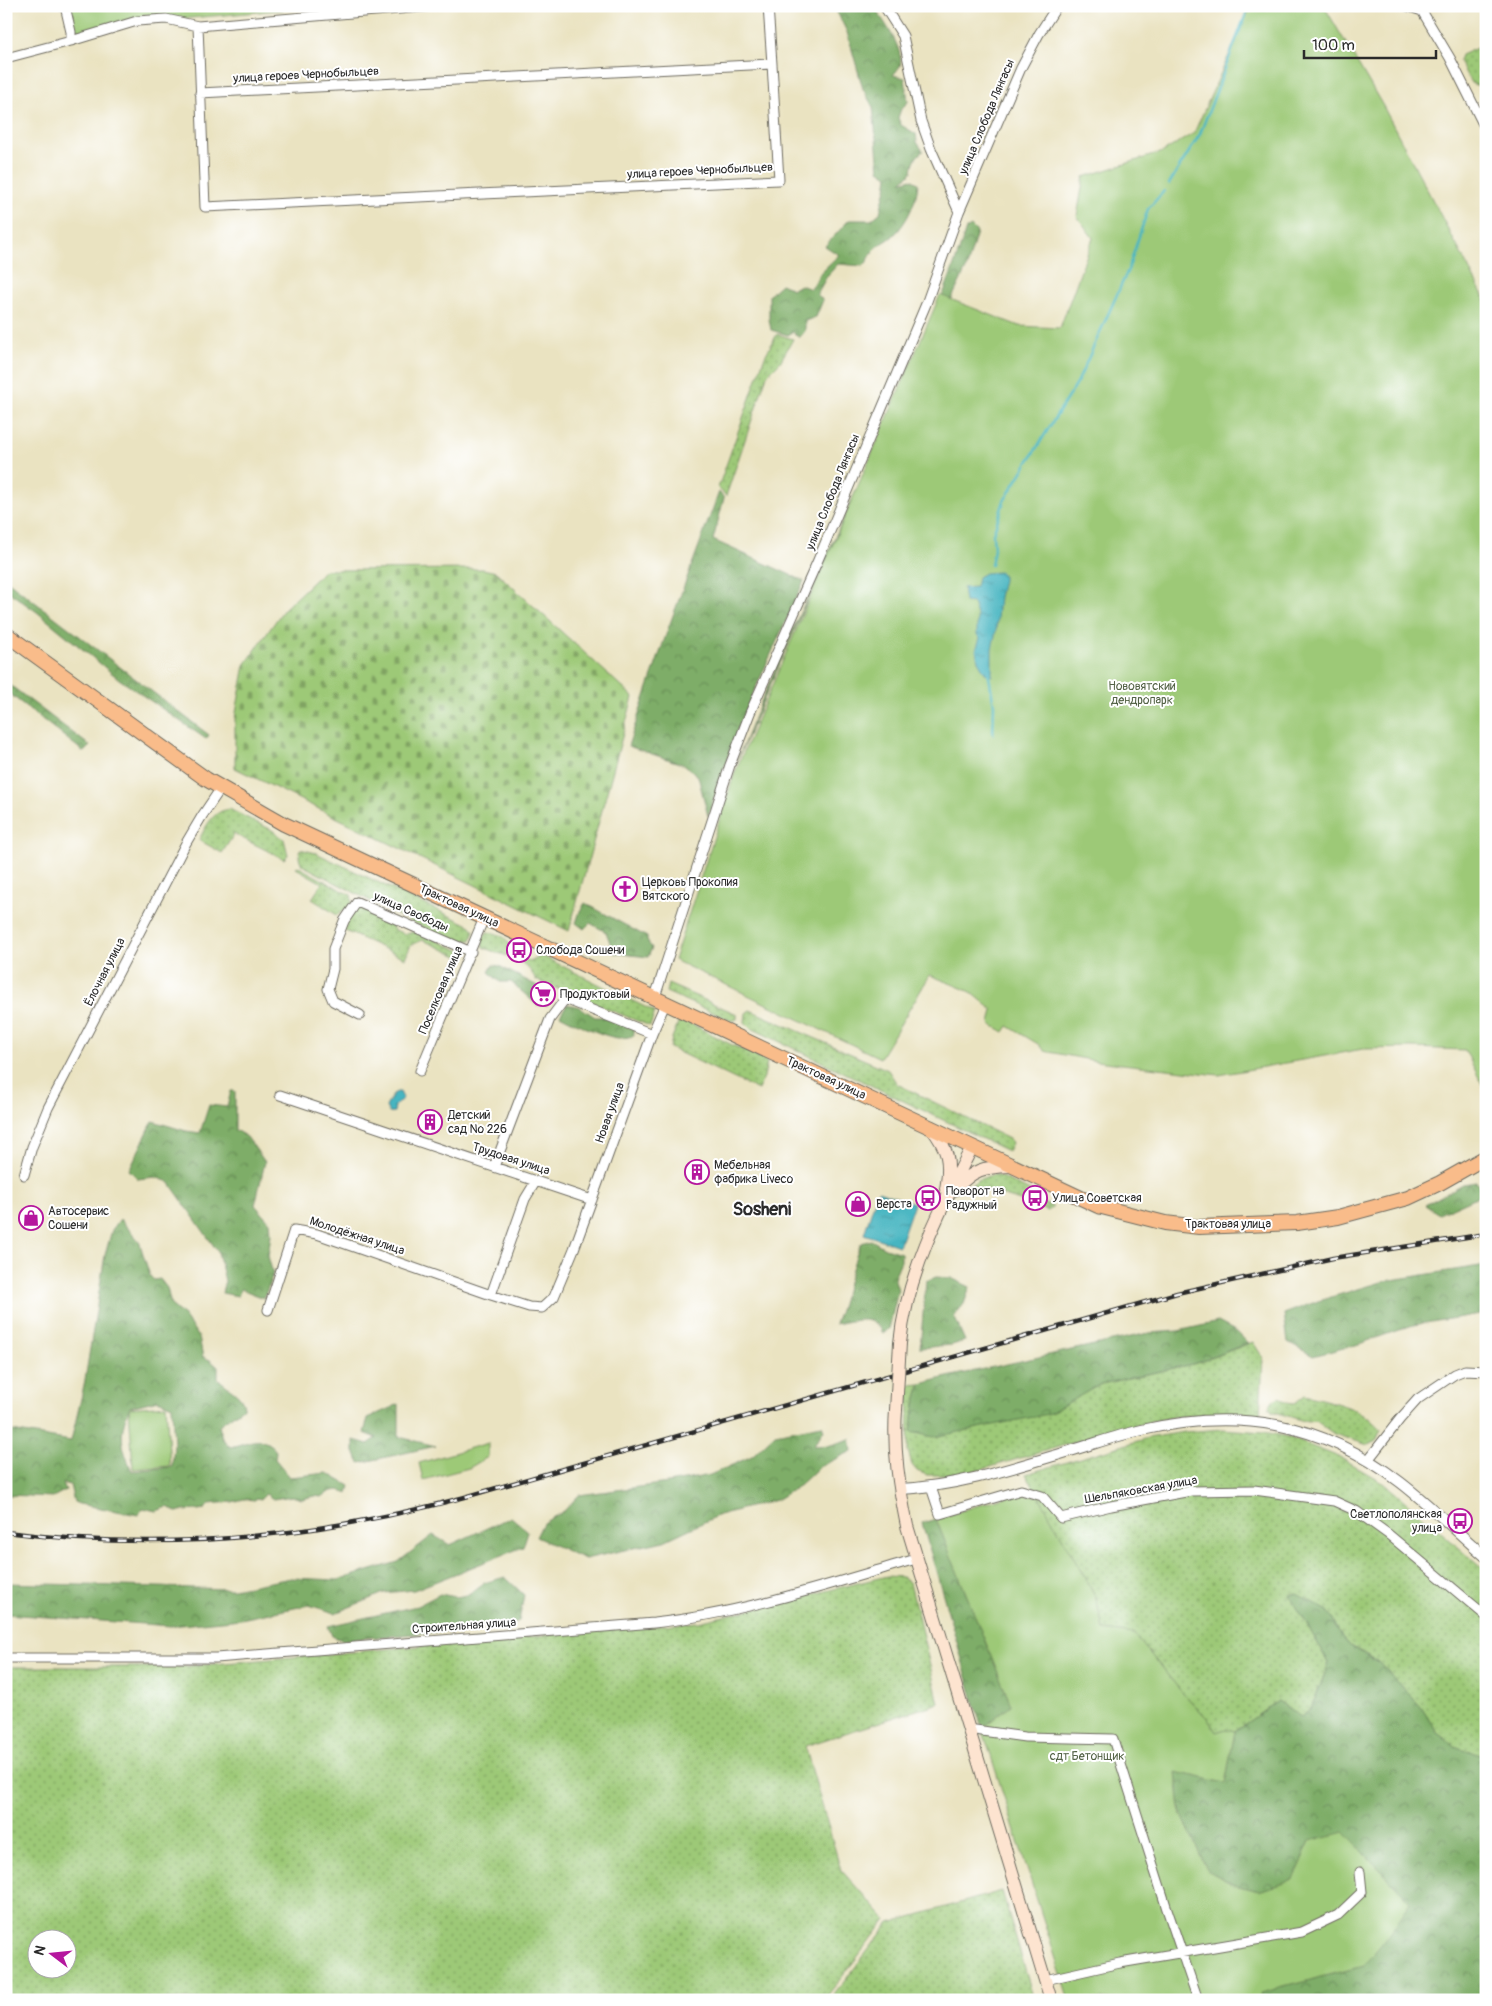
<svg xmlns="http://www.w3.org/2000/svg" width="1492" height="2006" font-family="Pangolin,sans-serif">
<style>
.grass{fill:url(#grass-dots);stroke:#647a51;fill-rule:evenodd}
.forest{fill:url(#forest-crowns);stroke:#546c4a;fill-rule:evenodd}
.cemetery{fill:url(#cemetery-stones);stroke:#647a51}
.green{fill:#9dc977;stroke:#647a51}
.water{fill:url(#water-ripples);stroke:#397076}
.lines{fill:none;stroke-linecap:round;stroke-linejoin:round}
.stream{stroke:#47b5c1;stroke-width:2.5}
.minor-casing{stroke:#6e6b60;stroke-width:11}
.tertiary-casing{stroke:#6e6b60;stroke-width:12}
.secondary-casing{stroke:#6e6b60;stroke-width:14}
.primary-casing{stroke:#6e6b60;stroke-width:16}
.minor{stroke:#fff;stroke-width:9}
.tertiary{stroke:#fff;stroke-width:10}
.secondary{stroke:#fde4d0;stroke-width:12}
.primary{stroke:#f9bc8a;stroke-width:14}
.rail-casing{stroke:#2b2b2b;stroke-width:4.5}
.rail{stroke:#fff;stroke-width:2.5;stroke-dasharray:8;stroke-linecap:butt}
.secondary-bridge-casing{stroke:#6e6b60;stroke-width:14;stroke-linecap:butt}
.secondary-bridge{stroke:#fde4d0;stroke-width:12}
.labels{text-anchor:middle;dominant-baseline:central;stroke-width:4;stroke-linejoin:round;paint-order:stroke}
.street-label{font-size:12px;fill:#2b2b2b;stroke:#fff}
.park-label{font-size:12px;fill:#536246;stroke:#fff}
.poi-label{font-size:12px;fill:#2b2b2b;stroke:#fff;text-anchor:start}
.district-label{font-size:18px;font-weight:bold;fill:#2b2b2b;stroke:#fff}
</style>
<defs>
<pattern id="grass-dots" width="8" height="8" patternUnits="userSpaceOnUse" patternTransform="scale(1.25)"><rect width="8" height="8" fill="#9dc977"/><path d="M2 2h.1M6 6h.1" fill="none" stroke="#80a362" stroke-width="1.8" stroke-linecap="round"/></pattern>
<pattern id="forest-crowns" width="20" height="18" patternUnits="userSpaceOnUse" patternTransform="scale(1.25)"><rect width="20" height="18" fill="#7ead68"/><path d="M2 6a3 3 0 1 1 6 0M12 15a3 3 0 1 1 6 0" fill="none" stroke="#678d56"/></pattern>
<pattern id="cemetery-stones" width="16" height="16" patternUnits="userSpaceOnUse" patternTransform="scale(1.25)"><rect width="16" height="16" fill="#9dc977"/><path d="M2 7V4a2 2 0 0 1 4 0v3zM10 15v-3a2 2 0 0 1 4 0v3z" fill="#80a362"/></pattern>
<pattern id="water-ripples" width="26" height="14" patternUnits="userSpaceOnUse" patternTransform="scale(1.25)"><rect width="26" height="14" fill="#47b5c1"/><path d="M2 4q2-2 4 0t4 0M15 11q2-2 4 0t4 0" fill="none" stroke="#3b939d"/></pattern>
</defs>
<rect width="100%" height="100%" fill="#fff"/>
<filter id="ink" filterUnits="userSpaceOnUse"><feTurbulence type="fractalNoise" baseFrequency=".02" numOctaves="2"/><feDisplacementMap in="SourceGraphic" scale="10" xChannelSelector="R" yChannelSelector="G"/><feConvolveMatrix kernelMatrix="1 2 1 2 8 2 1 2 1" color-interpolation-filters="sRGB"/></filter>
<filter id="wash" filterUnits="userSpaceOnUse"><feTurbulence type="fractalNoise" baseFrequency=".0096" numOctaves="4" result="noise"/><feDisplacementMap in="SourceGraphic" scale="20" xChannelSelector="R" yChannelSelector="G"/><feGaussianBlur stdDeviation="1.12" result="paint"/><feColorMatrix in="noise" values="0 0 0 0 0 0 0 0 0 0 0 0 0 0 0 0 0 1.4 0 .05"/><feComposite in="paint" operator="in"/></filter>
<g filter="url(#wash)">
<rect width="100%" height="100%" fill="#eae3c1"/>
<path class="grass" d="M1477,48L1486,50L1484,88L1471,83L1459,61L1461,55Z
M777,334L793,339L780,362L767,375L726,496L718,488L765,356Z
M229,809L272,830L284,839L288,855L284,859L234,834L222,853L199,840C206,826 213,811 229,809Z
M300,849L316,853L471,926L474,931L471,940L460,941L442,936L395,914L302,865L299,858Z
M297,866L351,895L352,904L337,915L312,899L322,883L296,868Z
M354,908H363L391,922L393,929L404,934L413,932L424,935L461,951V955L458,956L423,940L411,945L405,958L343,930Z
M487,932C501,933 510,939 512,953L530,962L542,956L655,1012L650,1026L536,980C524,955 505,958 483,947L482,940Z
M668,984L737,1014V1019L732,1021L666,992Z
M750,1010L888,1070L897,1084L1009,1139L1012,1143L1008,1151L749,1027L745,1022L746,1013Z
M686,1021L734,1046L760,1056L767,1062L764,1077L758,1090L670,1048L672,1038L678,1023Z
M992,1175H997L1034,1193L1031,1199L1053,1207L1048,1211C1023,1201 997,1194 971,1185L978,1180Z
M1253,1342L1263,1358L1260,1415L1225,1413L1173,1417L1116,1430L980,1470L952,1475H927L917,1471L912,1465L908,1452L909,1407L908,1385L921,1384L915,1405L911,1432L1084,1393L1101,1384L1197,1363Z
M1305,1395C1332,1402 1362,1407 1381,1429L1376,1441L1368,1445L1334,1434L1316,1421L1307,1422L1272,1411L1269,1407L1273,1400L1280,1397L1286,1402L1295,1403Z
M1222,1429L1264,1432L1288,1437L1339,1457L1384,1483L1486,1571V1757L1455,1746L1437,1733L1421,1707L1379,1662L1350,1646L1342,1637L1328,1611L1291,1595L1329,1663L1311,1709L1302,1718L1278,1701L1235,1731L1226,1729L1216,1732L1207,1718L1179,1689L1134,1634L1103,1630L1096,1598L1026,1474L1148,1438L1184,1432Z
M887,1576L902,1577L910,1583L939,1703L805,1746L841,1870L886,1920L824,2000H6V1667H179L699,1622ZM38,1938H68V1968H38Z
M1002,1891L1034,2000H830L889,1923Z"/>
<path class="forest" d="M834,6H873C882,18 905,50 900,66C898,69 895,73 893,75L905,78L908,102L901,109L898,118L901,125L916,134L917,142L923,151C915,157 913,162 912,172L901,182L911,179L918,183C917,201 907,223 893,236C888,241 879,244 874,250C870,255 869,261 863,266L838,264L827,276L817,294L823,300L816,317L805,321V331L799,338L793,332L788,335L771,330L769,319V295L781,284L793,289L800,285L811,289L821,272L839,255L825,246L849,220H871L880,213C882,200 887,190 888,176L879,170L873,107L863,89L847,32Z
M971,226L977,232L967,267L816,580L736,763C785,638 846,517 900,394C924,340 949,286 966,229Z
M719,492L724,498L713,540L804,581L738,727L708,816L698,776L685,765L628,746L668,629Z
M6,580L209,735L206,739L119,679L37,612L6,590Z
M6,682L90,746L84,752L6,691Z
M585,903L647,937V941L652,948L648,957L614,953L606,932L590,923L584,929L576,923L580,911Z
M493,965L499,966L551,993L552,1001L548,1005H537L511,982H500L489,972Z
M567,1004L580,1007L595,1017H606L633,1027L634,1036C629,1037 624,1038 618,1038C605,1037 572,1022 560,1015Z
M231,1091H235V1130L247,1137L265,1162L255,1205L270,1222L271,1234L268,1256L273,1274L264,1298L241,1289L238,1296L222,1293L225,1281L218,1252L169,1182L155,1177L138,1179L129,1170L153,1121L186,1131L200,1133L209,1105L227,1107Z
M1476,1182L1481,1189V1195L1439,1214L1425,1205L1463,1184Z
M120,1219L139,1241L150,1276L154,1280L160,1279L167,1288L171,1305L184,1316L199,1337L203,1357L210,1360L218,1367V1378C226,1388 243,1393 244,1407L219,1425L222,1438L230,1447C249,1443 262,1433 276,1451L275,1459L290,1477L327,1473L350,1486L348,1493C338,1488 330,1490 322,1497L314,1496L302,1499L292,1496L273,1499L266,1494L261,1499L256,1498L255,1500L244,1499L232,1502L209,1504L205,1509C195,1511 186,1510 176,1512L168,1507L156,1511L143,1508L138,1515L79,1504L74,1502L70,1485L62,1483L66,1490L53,1497L7,1495L11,1474L6,1467V1430L71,1441L84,1386L105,1255L112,1230ZM158,1400L172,1406L174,1445L172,1467L132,1471C121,1446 118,1433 130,1407Z
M871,1240L885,1248L901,1253V1261L894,1277L898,1290L889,1329L883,1333C872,1313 853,1321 835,1324C846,1297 850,1269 861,1243Z
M1486,1265V1313L1413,1325L1359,1344L1313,1356L1288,1342L1284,1314L1318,1301L1385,1281Z
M936,1277L951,1278L970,1287L964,1304L954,1316L965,1341L952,1345L920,1348L926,1281Z
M1218,1322L1237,1332L1248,1343L1197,1363L1101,1384L1048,1414L934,1437L911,1432L915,1405L921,1384L943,1378L1149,1333L1178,1331Z
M399,1404V1437L436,1446L360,1463L354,1452V1440L368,1444L377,1438L364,1433L368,1418Z
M822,1425L824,1430L813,1446L831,1445L850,1439L852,1451L819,1467L800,1485L776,1500L719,1515L664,1541L585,1559L536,1537L543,1523L564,1511L579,1495L668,1483L710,1475L752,1456L775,1434Z
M511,1517L528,1531L523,1547L414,1590L384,1593L335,1613L309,1605L241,1619L171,1626L6,1614V1583L233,1589L291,1578L338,1580L398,1562L433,1535L450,1545Z
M936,1519L1011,1705L982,1728L922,1523Z
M505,1577L524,1595L519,1621L505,1627L478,1625L449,1631L342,1640L332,1636L328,1626L417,1606L440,1594L456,1597L467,1595L484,1583Z
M1297,1594L1328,1611L1342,1637L1350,1646L1379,1662L1421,1707L1437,1733L1455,1746L1486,1757V2000H1262L1261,1993L1363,1966L1310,1841L1293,1880L1260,1891L1234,1885L1207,1870L1180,1811L1176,1772L1225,1783L1235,1731L1278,1701L1301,1717L1311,1709L1329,1663L1290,1595Z"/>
<path class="cemetery" d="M483,569L496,572L633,697L569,931L235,768V718L245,665L284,609L325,570Z"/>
<path class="green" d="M69,6H326L179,19L147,16L76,34Z
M1251,6H1324L1383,106L1486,301V1085L1483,1086L1465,1050L1412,1048L1363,1049L1219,1075L1096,1061L1044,1051L1038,1044L1008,1026L1004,1032L990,1024L993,1010L971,992L930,975L880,1058L674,960L735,772L940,295L1019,326L1060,328L1093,238L1077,216L1084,177L1163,152L1194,133Z
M166,1405L170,1466L133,1469L129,1408Z
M488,1443V1457L469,1468L423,1480L419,1463Z
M1013,1494L1039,1496L1096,1598L1103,1630L1134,1634L1179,1689L1207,1718L1216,1732L1226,1729L1235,1731L1225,1783L1176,1772L1180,1811L1207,1870L1234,1885L1260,1891L1293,1880L1310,1841L1344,1832L1411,1902L1384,1941L1363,1966L1261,1993L1262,2000H1069L982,1728L1011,1705L936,1519Z"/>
<path class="water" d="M1000,572L1003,575V580L999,597L996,631L992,649V676L985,673L978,661L976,650L980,638L977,635V615L973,603L965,602L963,588L976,587L978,577L985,573Z
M397,1092H400L403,1098L395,1106L394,1112L389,1113L386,1107L393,1094Z
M878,1191L914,1203L899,1246L864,1234Z"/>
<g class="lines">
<path class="stream" d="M1169,184L1200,134L1249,6
M991,565L994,549L993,534L1004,501L1079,379L1128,270L1148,209L1164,191
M988,671L994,705L993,734"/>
</g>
</g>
<g filter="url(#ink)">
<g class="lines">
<defs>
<path id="minor" d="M65,6L71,32V41
M768,6L772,64
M884,6L903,36L921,121L931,149L959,212
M1407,6L1422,11L1450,58L1486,130
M198,26L205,207L779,180L772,64L200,93
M6,58L71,41L137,21L166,19L198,26L435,6
M655,997L730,765L750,713L818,560L926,304L959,212L1021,68L1039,34L1057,6
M360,1015L333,1001L328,989L333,969V949L344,921L357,902L471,952
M420,1071L484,918
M280,1095L592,1200
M494,1167L550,1019L565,999L652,1034L666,1002
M24,1175L32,1147L48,1108L186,843L202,816L221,788
M491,1295L525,1199L536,1181
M268,1310L294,1230L317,1234L491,1295L529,1307L542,1308L554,1297L574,1249L652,1034
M1368,1460L1400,1419L1418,1399L1455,1374L1465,1370L1486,1371
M931,1487L940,1514L1021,1490L1042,1496L1061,1518L1111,1506L1191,1491L1254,1490L1334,1501L1356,1511L1388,1534L1486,1616
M6,1658H216L654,1623C743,1613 830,1584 916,1559
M968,1729L1025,1737L1113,1739L1167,1909L1198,2000
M1045,1980L1120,1963L1302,1932L1338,1915L1362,1892L1360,1872"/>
<path id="tertiary" d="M900,1489C959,1486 1013,1468 1070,1451C1094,1444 1118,1435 1142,1430C1238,1408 1322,1422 1400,1482C1430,1505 1457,1532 1486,1557"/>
<path id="secondary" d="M931,1127C948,1149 951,1161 946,1189
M954,1190C974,1169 983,1167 1011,1166
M900,1343C907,1273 941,1208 972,1147
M896,1410C893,1449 899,1487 907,1526L1051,2000"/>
<path id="primary" d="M6,634L206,779L284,824L1098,1206L1165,1223L1199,1227L1297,1223L1338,1217L1408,1198L1440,1183L1486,1157"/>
</defs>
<use href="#minor" class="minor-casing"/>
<use href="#tertiary" class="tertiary-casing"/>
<use href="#secondary" class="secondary-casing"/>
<use href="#primary" class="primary-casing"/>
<use href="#minor" class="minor"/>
<use href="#tertiary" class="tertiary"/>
<use href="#secondary" class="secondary"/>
<use href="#primary" class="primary"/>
<defs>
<path id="rail" d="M6,1532C161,1552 315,1538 465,1497L1177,1293L1333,1258L1486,1234"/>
</defs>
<use href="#rail" class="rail-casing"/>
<use href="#rail" class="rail"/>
<defs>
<path id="secondary-bridge" d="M896,1410L900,1343"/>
</defs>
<use href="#secondary-bridge" class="secondary-bridge-casing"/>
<use href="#secondary-bridge" class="secondary-bridge"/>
</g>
</g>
<defs>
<symbol id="church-ring" viewBox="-11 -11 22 22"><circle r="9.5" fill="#fff" stroke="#b5179e" stroke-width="1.5"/><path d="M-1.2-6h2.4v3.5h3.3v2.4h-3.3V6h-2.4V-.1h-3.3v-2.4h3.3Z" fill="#b5179e"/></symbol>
<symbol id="bus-ring" viewBox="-11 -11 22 22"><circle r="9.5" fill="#fff" stroke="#b5179e" stroke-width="1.5"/><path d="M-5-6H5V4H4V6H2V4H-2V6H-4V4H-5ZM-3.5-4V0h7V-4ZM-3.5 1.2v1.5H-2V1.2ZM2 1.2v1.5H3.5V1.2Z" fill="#b5179e"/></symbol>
<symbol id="supermarket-ring" viewBox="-11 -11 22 22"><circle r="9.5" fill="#fff" stroke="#b5179e" stroke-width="1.5"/><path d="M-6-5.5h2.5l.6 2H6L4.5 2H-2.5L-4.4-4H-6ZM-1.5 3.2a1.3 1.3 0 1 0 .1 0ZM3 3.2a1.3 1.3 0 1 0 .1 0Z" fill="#b5179e"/></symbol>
<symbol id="building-ring" viewBox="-11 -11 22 22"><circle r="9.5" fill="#fff" stroke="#b5179e" stroke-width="1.5"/><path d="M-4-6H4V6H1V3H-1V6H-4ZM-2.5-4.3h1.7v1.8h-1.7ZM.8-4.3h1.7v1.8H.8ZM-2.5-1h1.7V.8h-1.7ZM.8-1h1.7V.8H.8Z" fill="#b5179e"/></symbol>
<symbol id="shop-ring" viewBox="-11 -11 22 22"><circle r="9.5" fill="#fff" stroke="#b5179e" stroke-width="1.5"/><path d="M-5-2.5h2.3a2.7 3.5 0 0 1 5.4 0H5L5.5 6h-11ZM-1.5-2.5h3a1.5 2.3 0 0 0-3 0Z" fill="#b5179e"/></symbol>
</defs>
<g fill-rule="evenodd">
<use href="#church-ring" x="611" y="875" width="28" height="28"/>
<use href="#bus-ring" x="505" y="936" width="28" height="28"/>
<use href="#supermarket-ring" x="529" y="980" width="28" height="28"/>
<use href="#building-ring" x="416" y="1108" width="28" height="28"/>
<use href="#building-ring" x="683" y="1158" width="28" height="28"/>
<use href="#bus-ring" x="914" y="1184" width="28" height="28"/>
<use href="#bus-ring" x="1021" y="1184" width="28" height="28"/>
<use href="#shop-ring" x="844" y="1190" width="28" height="28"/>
<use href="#shop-ring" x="17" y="1204" width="28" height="28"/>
<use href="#bus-ring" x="1446" y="1507" width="28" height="28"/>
</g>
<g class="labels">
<g class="street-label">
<text transform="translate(306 75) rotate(-3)">улица героев Чернобыльцев</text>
<text transform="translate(987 117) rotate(-67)">улица Слобода Лянгасы</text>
<text transform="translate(700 171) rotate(-3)">улица героев Чернобыльцев</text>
<text transform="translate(833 492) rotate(-68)">улица Слобода Лянгасы</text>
<text transform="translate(459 906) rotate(25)">Трактовая улица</text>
<text transform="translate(411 912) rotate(24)">улица Свободы</text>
<text transform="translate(105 972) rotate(-63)">Ёлочная улица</text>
<text transform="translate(441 990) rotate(-67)">Поселковая улица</text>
<text transform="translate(826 1078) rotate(25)">Трактовая улица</text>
<text transform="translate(610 1113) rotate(-70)">Новая улица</text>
<text transform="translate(511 1159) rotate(18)">Трудовая улица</text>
<text x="1228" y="1224">Трактовая улица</text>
<text transform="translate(357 1236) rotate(18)">Молодёжная улица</text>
<text transform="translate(1141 1490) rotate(-10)">Шельпяковская улица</text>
<text transform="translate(464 1626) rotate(-4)">Строительная улица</text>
</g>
<g class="park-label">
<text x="1142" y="686">Нововятский<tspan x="1142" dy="14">дендропарк</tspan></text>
<text x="1087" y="1756">сдт Бетонщик</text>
</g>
<g class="poi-label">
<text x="642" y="882">Церковь Прокопия<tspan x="642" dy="14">Вятского</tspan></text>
<text x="536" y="950">Слобода Сошени</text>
<text x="560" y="994">Продуктовый</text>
<text x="448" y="1115">Детский<tspan x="448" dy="14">сад № 226</tspan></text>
<text x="714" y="1165">Мебельная<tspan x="714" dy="14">фабрика Liveco</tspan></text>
<text x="946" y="1191">Поворот на<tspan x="946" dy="14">Радужный</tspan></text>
<text x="1052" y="1198">Улица Советская</text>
<text x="876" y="1204">Верста</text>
<text x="48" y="1211">Автосервис<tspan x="48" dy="14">Сошени</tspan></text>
<text x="1442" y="1514" text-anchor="end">Светлополянская<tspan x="1442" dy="14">улица</tspan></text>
</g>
<g class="district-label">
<text x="762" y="1209">Sosheni</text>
</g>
</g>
<rect width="1492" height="2006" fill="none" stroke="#fff" stroke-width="25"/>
<g transform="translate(52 1954) rotate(286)"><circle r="24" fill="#ffffff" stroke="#aaaaaa"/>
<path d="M0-4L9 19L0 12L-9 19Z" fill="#b5179e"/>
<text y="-8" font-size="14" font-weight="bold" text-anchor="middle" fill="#2b2b2b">N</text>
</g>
<path d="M1304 50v8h132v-8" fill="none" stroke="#2b2b2b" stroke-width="2.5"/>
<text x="1312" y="50" font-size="15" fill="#2b2b2b" stroke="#ffffff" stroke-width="4" paint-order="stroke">100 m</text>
</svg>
